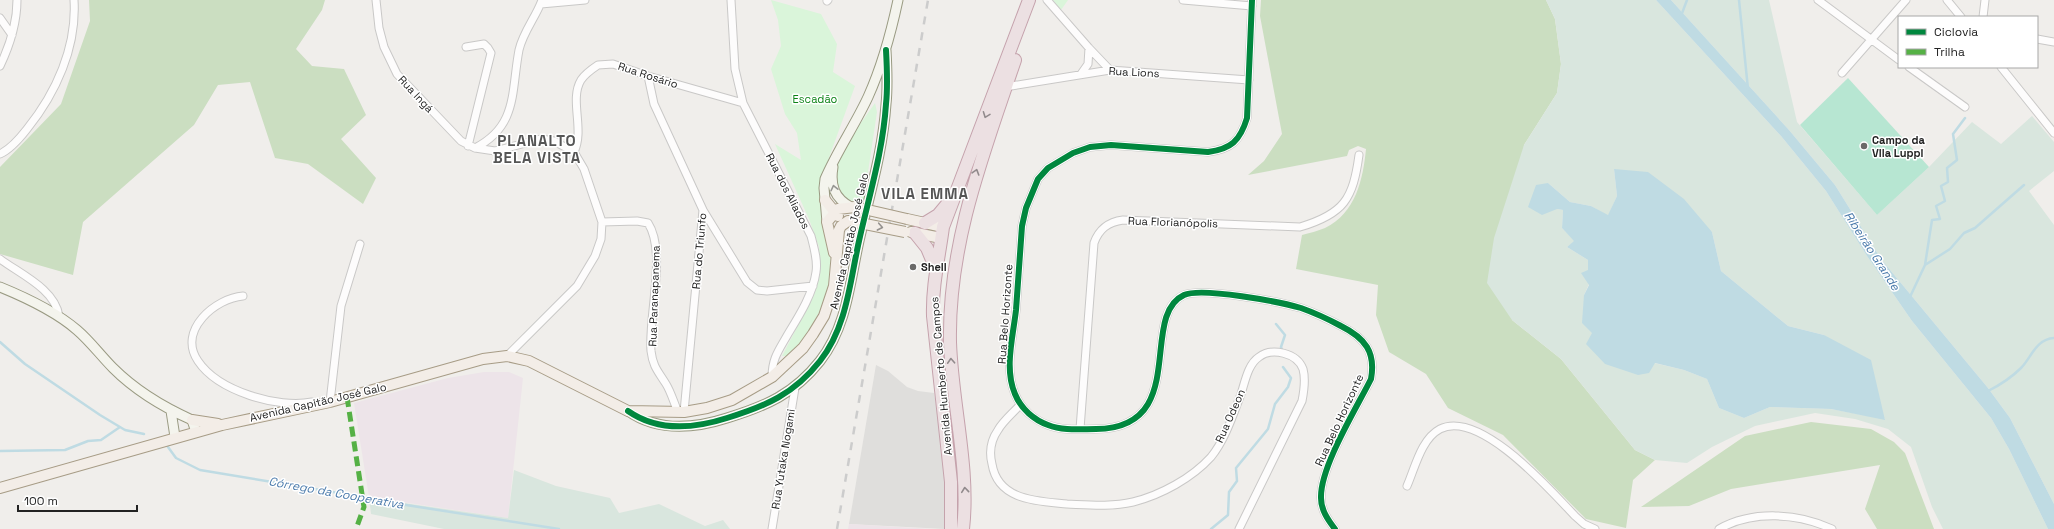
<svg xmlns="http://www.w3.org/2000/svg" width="2054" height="529" font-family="'Space Grotesk',sans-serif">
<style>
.residential{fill:#dfdedc}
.industrial{fill:#ede4e9}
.forest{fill:#cbdec1}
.wetland{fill:#d9e6de;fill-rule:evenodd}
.park{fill:#daf5da}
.pitch{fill:#b7e6d2}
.water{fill:#bfdbe3}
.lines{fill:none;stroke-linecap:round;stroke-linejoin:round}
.stream{stroke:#bfdbe3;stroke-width:2.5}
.street-casing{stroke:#c9c8c7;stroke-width:9}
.secondary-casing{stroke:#999a82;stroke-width:11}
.primary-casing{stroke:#a79c86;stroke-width:12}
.highway-casing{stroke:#c5a2ac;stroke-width:14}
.street{stroke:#fdfcfc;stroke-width:7}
.secondary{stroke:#f4f4ed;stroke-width:9}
.primary{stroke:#f3ede7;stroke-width:10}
.highway{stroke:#ece0e2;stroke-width:12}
.rail{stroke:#ccc;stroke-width:2.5;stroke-dasharray:8 8;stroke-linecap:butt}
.primary-bridge-casing{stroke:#a79c86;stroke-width:12;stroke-linecap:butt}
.primary-bridge{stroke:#f3ede7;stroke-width:10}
.quiet{stroke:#55b145;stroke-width:5;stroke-dasharray:10 5;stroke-linecap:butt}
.cycleway-casing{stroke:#fff;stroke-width:8}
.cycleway{stroke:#00873e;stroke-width:6}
.oneway{stroke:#918a8c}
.oneway2{stroke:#969692}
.oneway3{stroke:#95928e}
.poi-dot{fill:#6a6968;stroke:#fff;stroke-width:1.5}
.labels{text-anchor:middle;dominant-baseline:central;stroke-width:3;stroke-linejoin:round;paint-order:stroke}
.street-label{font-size:11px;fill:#222;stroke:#fff}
.park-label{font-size:11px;fill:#0c8416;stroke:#fff}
.poi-label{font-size:11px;font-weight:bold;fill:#222;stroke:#fff;text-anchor:start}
.water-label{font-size:12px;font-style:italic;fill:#4a7aab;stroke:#fff}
.district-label{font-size:15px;font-weight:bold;letter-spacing:1px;fill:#555;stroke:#fff}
</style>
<rect width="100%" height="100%" fill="#f0eeeb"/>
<path class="residential" d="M876,365L888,371L907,387L918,391L934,393L942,440L947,505L945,529L849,524Z"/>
<path class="industrial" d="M484,372H509L523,378L508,518L369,497L354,403L448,378Z
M849,524L934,529H848Z"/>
<path class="forest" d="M89,0H325L322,10L296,49L312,66L344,69L366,115L341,139L376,178L363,204L308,164L275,158L250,82L218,85L194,125L83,222L73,275L0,254V167L61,104L90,21Z
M1261,0H1546L1555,19L1561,64L1557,93L1524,145L1512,320L1561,359L1635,450L1655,460L1633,480L1626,528L1586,519L1503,435L1448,408L1426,374L1389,352L1376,315L1378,285L1296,269L1302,235C1309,233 1318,231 1325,228C1356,213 1363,179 1366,149L1358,146L1349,150L1347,156L1248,175L1264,161L1282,134L1260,16Z
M1811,422L1871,429L1894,442L1905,453L1934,529H1877L1865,509L1880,465L1731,489L1689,506L1641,507L1745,436Z"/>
<path class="wetland" d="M1546,0H1656L1781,136L1826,191L1867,256L1912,321L1991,418L2009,449L2048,529H1943L1932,507L1911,447L1888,429L1855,419L1815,413L1755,426L1712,447L1687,463L1655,460L1635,450L1561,359L1512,320L1487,283L1494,238L1524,145L1557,93L1561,64L1555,19ZM1614,169L1712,232L1721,271L1788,326L1824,335L1885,419L1831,409L1770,407L1744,418L1719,408L1707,379L1684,370L1654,363L1584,295L1589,284L1588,260L1567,247L1575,241L1562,228L1563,210L1557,209L1548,183L1570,202L1591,206L1608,216L1617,196Z
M1671,0H1769L1797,122L1877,215L1929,167L1972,122L2001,144L2032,116L2054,142V171L2029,191L2054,225V504L2010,418L1988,388L1881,259L1835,185L1789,130Z
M514,470L556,486L610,498L619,513L659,504L705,526L723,520L730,529H444L371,514L369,498L508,518Z"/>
<path class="park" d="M771,0L821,14L837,44L833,72L855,86L819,185L821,208L832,266L828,295L802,345L789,356H782L814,295L820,274L819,247L809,219L775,144L801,160L797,133L785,114L771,69L781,46L778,20Z
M1053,0H1068L1061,10Z
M875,103L877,112L864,199L854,202L844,197C839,188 835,179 837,168C841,149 864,119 875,103Z"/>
<path class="pitch" d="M1848,78L1929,167L1877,215L1800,125Z"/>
<path class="water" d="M1656,0H1671L1789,130L1835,185L1881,259L1988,388L2010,418L2054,504V529H2048L2009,449L1991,418L1912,321L1867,256L1826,191L1781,136Z
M1614,169L1648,172L1684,199L1712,232L1721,271L1788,326L1824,335L1871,360L1885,420L1831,409L1770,407L1744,418L1719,408L1707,379L1684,370L1655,363L1649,373L1638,375L1605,364L1586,344L1592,333L1582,323L1584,295L1589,285L1581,273L1588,270V260L1567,247L1574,241L1562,228L1563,210L1557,209L1542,215L1528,207L1536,185L1548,183L1570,202L1591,206L1608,215L1617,196Z"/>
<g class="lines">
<path class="stream" d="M1739,0L1748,89
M1681,16L1687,0
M1925,265L1932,220L1940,219L1936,206L1945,201L1941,186L1948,182L1947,168L1957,160L1953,134L1965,118
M1909,299L1925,265L1950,249L1964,233L1975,228L2024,185
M1276,324L1285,335L1281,347L1282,350
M0,342L25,364L100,415L125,430L144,434
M1988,391C2000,385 2011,378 2021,368C2031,358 2036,339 2054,338
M168,447L176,458L200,470L375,499L388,504L406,505L559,529
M0,451L65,450L88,441L101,440L120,427
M1211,529L1228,515L1229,492L1237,481L1236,468L1268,429L1275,404L1288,387L1291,378L1283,367"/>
<defs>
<path id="street" d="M376,0L379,28L384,47L397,74L461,141L475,148L495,151L541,139L554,141L574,152L584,169L602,222L601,239L595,256L577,286L507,356
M731,0L735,69L743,103L811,236C814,248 818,260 816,272C813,294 799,316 788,334C779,350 772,358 772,377
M1047,0L1089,48L1110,70
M1183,0L1252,6
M1252,0L1247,118C1240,141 1231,149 1208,152L1111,145L1090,147L1073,153L1048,168L1038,179L1026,208L1022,226C1020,254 1018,282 1016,310C1013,337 1004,368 1015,394C1021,409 1034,420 1048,425C1063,431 1081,429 1096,429C1191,428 1138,316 1184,295C1202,287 1281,302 1301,308C1315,313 1328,319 1341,326C1365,338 1376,352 1371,379C1356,409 1320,467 1321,498C1321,510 1328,520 1335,529
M1818,0L1899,60
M1947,0L1961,17
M827,1L828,0
M541,4L585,0
M1983,17L1985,0
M0,18L12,35
M2037,39L2054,42
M466,47L484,44L488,48L491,53L468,146
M0,66C10,45 17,23 17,0
M1909,67L1965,107
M2001,67L2054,133
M1842,73L1906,0
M1081,74L1088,64L1089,48
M648,76L654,104L703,210L684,412
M1005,87L1110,70L1249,80
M475,148C518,126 511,92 519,50C523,32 536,17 542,0
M574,152C585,129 569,100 581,80C585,74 592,69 598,65L613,64L648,76L743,103
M0,154C11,149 20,138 27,129C56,93 77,47 74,0
M703,210L747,282L757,290L767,291L813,286
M602,222L637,221L648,223C667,252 648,316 651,351C653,367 658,371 666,384C671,392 674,403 678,412
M0,259C20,274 55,289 59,316
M243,296C216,298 177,330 198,361C218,391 278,409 312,402
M330,402L341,306L360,244
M1020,405C1013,413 1003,421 998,430C991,440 989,452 992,464C998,501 1038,501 1067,504C1090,505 1111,507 1133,502C1161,495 1192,478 1211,457C1225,440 1233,415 1241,394C1245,382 1248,364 1259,357C1272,347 1297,353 1303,369C1306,380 1304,391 1302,401L1239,529
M1080,429L1094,243C1099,229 1108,222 1123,220L1300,227C1344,214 1353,199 1359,155
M1407,486C1415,468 1421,439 1440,429C1480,409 1551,491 1575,516L1584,524L1595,529
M772,529L795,388
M1719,529C1753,510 1798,513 1832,529"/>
<path id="secondary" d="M833,167C830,185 834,198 851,207
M827,222L824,188L825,179C837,151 855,125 868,97C882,66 891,33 898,0
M0,287C27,298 55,311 77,330C90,341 101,356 113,368C136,391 163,407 192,420L196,432
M171,411L175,437
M628,411C658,432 693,429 727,418C766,406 794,394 820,361C847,327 850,281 859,241C869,196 883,151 886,104C888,86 887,68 886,50"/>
<path id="primary" d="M825,200L838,216
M907,219L943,227
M911,232L941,238
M834,253L827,222L838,209L855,207
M192,420L218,424
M0,488L222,425L330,402L483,359L507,356L529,361L628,411L684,412L707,408L732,400L772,377L803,348L813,334L824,316L834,286L839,230L841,226L848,221"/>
<path id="highway" d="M925,223L938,215L948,203
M915,233L927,248L935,267
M951,529V482L933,316C932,285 939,258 943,227L1029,0
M963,529C970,468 952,404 950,342C948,243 984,152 1015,60"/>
</defs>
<use href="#street" class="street-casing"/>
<use href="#secondary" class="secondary-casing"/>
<use href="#primary" class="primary-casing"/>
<use href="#highway" class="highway-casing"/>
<use href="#street" class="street"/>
<use href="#secondary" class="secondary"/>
<use href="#primary" class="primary"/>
<use href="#highway" class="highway"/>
<path class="rail" d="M837,529L928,0"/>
<defs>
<path id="primary-bridge" d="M855,207L907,219
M855,222L905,232"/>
</defs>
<use href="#primary-bridge" class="primary-bridge-casing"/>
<use href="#primary-bridge" class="primary-bridge"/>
<path class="quiet" d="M347,397L364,507L356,529"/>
<defs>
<path id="cycleway" d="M1252,0L1247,118C1240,141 1231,149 1208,152L1111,145L1090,147L1073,153L1048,168L1038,179L1026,208L1022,226C1020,254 1018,282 1016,310C1013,337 1004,368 1015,394C1021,409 1034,420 1048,425C1063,431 1081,429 1096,429C1191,428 1138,316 1184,295C1202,287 1281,302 1301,308C1315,313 1328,319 1341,326C1365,338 1376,352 1371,379C1356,409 1320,467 1321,498C1321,510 1328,520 1335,529
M628,411C658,432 693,429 727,418C766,406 794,394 820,361C847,327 850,281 859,241C869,196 883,151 886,104C888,86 887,68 886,50"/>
</defs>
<use href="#cycleway" class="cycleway-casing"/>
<use href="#cycleway" class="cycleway"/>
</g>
<defs><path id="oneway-chevron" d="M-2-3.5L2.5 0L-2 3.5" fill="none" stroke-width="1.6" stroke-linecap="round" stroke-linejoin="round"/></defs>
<g class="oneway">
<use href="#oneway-chevron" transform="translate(986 115) rotate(111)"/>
<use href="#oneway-chevron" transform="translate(976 172) rotate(-73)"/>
<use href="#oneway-chevron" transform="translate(951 361) rotate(-93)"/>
<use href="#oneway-chevron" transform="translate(965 490) rotate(-96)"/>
</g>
<use class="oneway2" href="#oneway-chevron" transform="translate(834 188) rotate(-103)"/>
<use class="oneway3" href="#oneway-chevron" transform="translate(880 227) rotate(11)"/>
<g class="poi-dot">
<circle cx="1864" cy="146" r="4"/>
<circle cx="913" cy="267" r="4"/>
</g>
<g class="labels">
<g class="street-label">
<text transform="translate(1134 72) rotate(3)">Rua Lions</text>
<text transform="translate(648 75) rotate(18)">Rua Rosário</text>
<text transform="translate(416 94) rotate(47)">Rua Ingá</text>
<text transform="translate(788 191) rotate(63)">Rua dos Aliados</text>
<text transform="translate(1173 222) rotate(2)">Rua Florianópolis</text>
<text transform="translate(849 241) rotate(-77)">Avenida Capitão José Galo</text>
<text transform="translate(699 251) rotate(-85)">Rua do Triunfo</text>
<text transform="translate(654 296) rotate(-88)">Rua Paranapanema</text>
<text transform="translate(1005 314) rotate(-86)">Rua Belo Horizonte</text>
<text transform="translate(941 376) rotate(-95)">Avenida Humberto de Campos</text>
<text transform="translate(318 402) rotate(-13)">Avenida Capitão José Galo</text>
<text transform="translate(1230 416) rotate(-66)">Rua Odeon</text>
<text transform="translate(1339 420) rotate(-65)">Rua Belo Horizonte</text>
<text transform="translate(783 459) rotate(-81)">Rua Yutaka Nogami</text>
</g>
<g class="park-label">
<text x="815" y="99">Escadão</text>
</g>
<g class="poi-label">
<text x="1872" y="140">Campo da<tspan x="1872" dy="13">Vila Luppi</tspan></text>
<text x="921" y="267">Shell</text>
</g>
<g class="water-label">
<text transform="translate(1872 251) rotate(57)">Ribeirão Grande</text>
<text transform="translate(336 493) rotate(10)">Córrego da Cooperativa</text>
</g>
<g class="district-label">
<text x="537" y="140">PLANALTO<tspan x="537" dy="17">BELA VISTA</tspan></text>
<text x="925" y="193">VILA EMMA</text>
</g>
</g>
<rect x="1898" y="16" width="140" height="52" fill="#ffffff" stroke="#a7a7a7"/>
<rect x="1906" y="29" width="20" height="6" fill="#00873e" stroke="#a7a7a7"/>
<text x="1934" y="36" font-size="12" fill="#222222">Ciclovia</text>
<rect x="1906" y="49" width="20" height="6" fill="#55b145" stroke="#a7a7a7"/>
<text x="1934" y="56" font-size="12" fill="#222222">Trilha</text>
<path d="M18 505v6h119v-6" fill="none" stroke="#222222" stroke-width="2"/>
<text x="24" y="505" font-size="12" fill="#222222" stroke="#ffffff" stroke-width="3" paint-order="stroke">100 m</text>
</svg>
